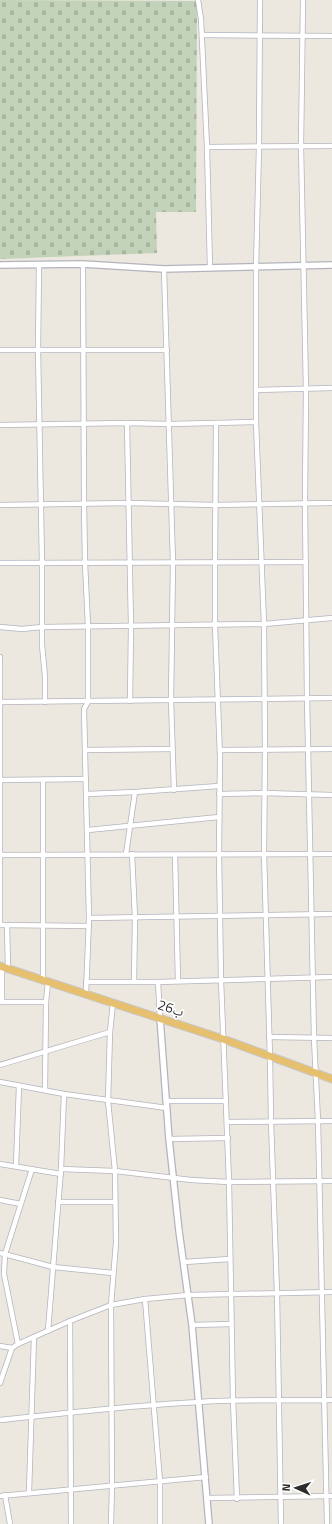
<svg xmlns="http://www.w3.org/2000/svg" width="332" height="1524" font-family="'Titillium Web','Noto Naskh Arabic',sans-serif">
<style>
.cemetery{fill:url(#cemetery-stones)}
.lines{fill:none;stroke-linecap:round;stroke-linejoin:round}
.minor-casing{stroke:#b3b4be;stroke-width:6}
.tertiary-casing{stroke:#b3b4be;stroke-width:8}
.trunk-casing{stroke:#c8c8c8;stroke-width:9}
.minor{stroke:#fff;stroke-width:4.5}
.tertiary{stroke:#fff;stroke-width:5.5}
.trunk{stroke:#e6c06e;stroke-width:7}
.labels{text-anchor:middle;stroke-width:3.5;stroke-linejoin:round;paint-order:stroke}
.street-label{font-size:14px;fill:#2c2c2c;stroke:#fff}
</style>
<defs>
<pattern id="cemetery-stones" width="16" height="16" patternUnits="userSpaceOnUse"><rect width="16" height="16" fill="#c3d3b9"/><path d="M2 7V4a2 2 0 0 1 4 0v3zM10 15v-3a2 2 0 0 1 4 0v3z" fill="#a8b59f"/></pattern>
</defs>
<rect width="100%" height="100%" fill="#ece8e0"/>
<path class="cemetery" d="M0,0l197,1 -1,211h-40l1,41 -157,6z"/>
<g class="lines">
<defs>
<g id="minor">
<path d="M198,0l3,19 6,128 3,120"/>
<path d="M260,0l-1,147 -3,121v154l8,202 1,126 -1,104 6,204 1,63 6,172 4,231"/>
<path d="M303,0l-2,146 5,243 -1,113 2,196 7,340 4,83 9,403"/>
<path d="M202,35l130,1"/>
<path d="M207,147l125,-1"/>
<path d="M39,264l-1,86 4,213v82l3,31v26"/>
<path d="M83,264l1,239 1,60 3,63v76l-4,7 5,209 -3,76"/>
<path d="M164,269l9,294 -2,137 3,90"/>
<path d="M0,350h167"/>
<path d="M256,390l76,-2"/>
<path d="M127,423l4,203 -1,75"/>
<path d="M216,423l-1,140v62l5,132 -1,97 2,126 8,202 4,218 4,99"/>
<path d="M0,425l127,-2 43,1 86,-2"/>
<path d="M0,505l128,-2 87,2 117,-2"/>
<path d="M0,563l306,-1"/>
<path d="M0,627l22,2 20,-2 222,-3 68,-6"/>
<path d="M0,657v268"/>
<path d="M0,702l332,-4"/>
<path d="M86,750l86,-1"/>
<path d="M220,750l112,-1"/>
<path d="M0,780l86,-1"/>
<path d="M87,794l48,-2 84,-6"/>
<path d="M219,794l45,-1 68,2"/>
<path d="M88,830l131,-13"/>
<path d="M126,854l9,-62"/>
<path d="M132,854l3,64 -1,64"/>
<path d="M0,855l332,-1"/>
<path d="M175,855l3,126"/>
<path d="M89,918l243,-4"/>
<path d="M0,925l89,1"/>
<path d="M7,925l1,43"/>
<path d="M2,966v36"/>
<path d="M43,980v-200"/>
<path d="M86,982h72l174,-5"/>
<path d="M158,982l2,36"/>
<path d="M0,1002h46"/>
<path d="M269,1037l63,1"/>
<path d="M0,1065l110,-33"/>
<path d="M0,1082l64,12 103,14"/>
<path d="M45,1090l1,-88 2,-20"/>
<path d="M166,1101h60"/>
<path d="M227,1122l105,-1"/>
<path d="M169,1139l59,-1"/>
<path d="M0,1164l61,10"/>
<path d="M16,1166l3,-80"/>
<path d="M61,1169l54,2 76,9 38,2 103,-1"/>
<path d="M0,1200l21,4"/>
<path d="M58,1202h57"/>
<path d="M0,1253l53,14 60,6"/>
<path d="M184,1262l46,-3"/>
<path d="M145,1299l15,183v42"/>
<path d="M70,1321l1,203"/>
<path d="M192,1325l39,-1"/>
<path d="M48,1331l13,-162 3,-75"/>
<path d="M18,1344l-14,-70 1,-20 27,-85"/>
<path d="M0,1346l12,2 6,-4 52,-23 41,-16 34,-6 44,-4 143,-3"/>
<path d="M0,1383l12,-35"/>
<path d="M0,1420c67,-7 134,-15 201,-18 43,-3 87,-1 131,-2"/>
<path d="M29,1492l5,-155"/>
<path d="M5,1495l5,29"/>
<path d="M0,1496l206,-19"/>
<path d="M208,1498l124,-2"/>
<path d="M111,1524l1,-38 -1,-181 5,-62 -1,-72 -7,-70 2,-69 3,-29"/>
</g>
<g id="tertiary">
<path d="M0,265l83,-1 81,5 168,-4"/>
<path d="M160,1018l9,121 10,92 13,94 17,199"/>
</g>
<path id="trunk" d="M0,966l223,73 109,40"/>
</defs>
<use href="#minor" class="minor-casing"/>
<use href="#tertiary" class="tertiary-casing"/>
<use href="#trunk" class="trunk-casing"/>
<use href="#minor" class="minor"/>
<use href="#tertiary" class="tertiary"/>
<use href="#trunk" class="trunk"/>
</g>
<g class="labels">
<g class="street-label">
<text transform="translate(171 1008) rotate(18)" y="5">26ب</text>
</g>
</g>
<g transform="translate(296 1488) rotate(273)" stroke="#ffffff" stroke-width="3" paint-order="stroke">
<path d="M0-3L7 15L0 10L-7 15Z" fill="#2c2c2c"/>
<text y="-6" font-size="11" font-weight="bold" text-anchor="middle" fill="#2c2c2c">N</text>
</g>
</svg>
